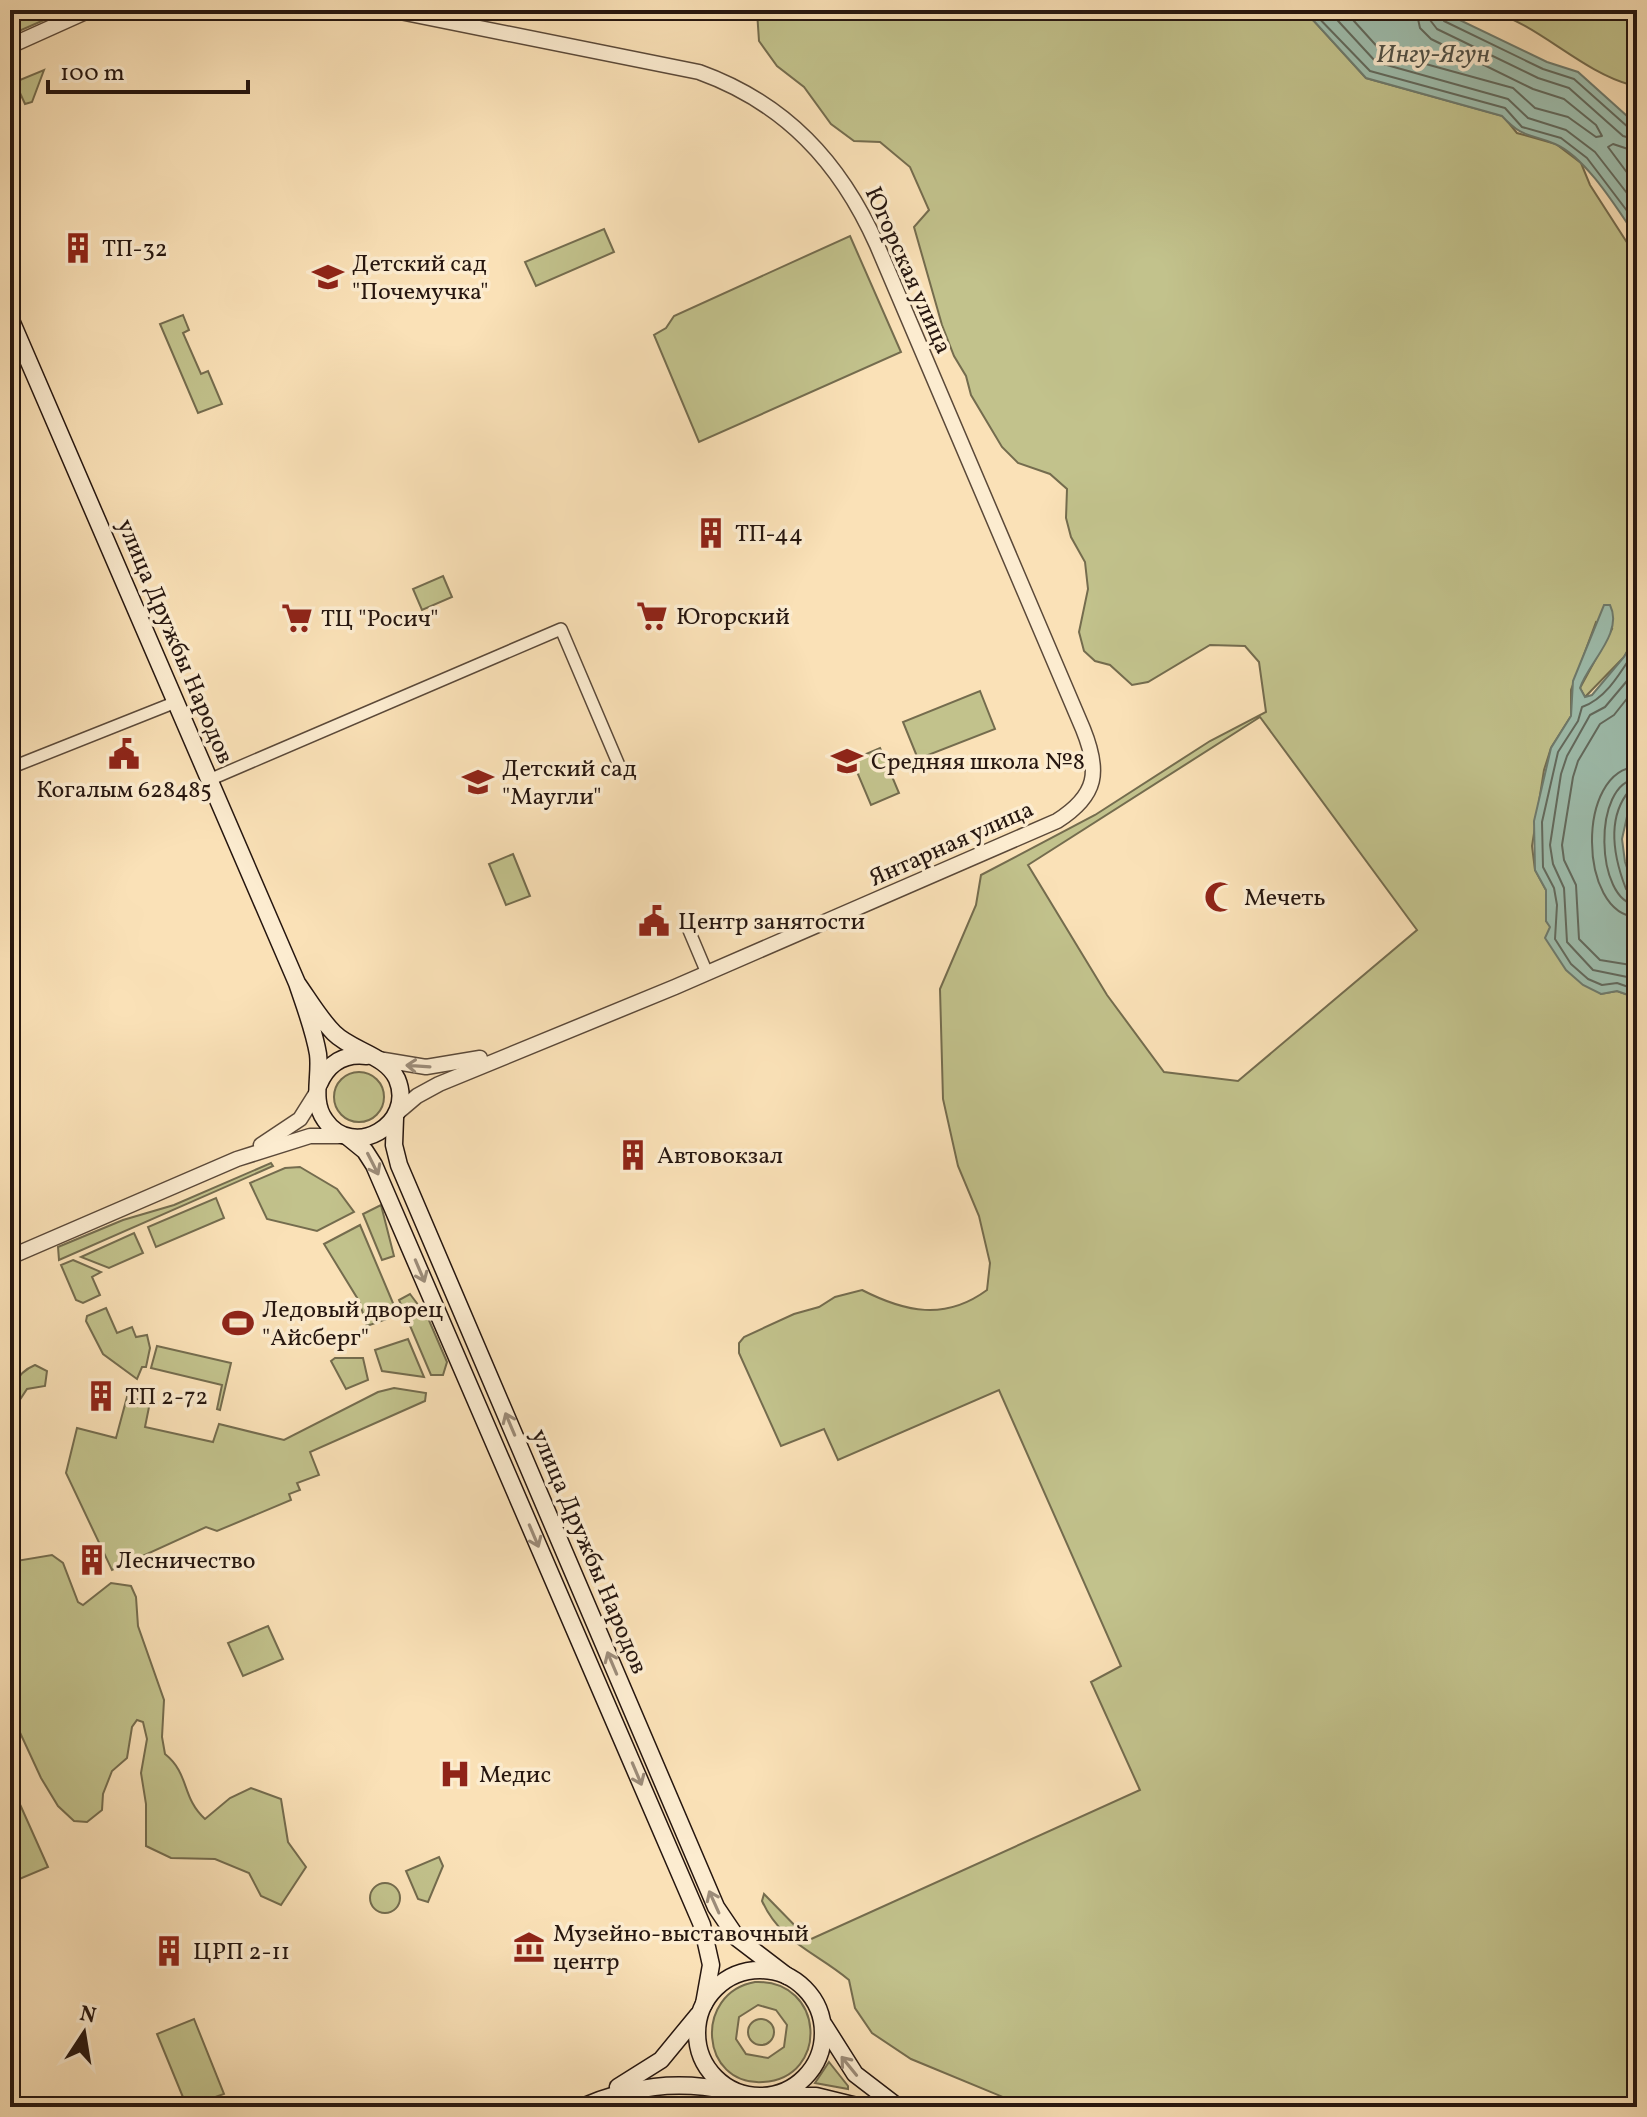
<svg xmlns="http://www.w3.org/2000/svg" width="1647" height="2117" font-family="Vollkorn,serif">
<style>
.green{fill:#c2c28c;stroke:#746c4e;stroke-width:2;fill-rule:evenodd}
.water{fill:#9ebeae;stroke:#6e7b6e;stroke-width:2}
.lines{fill:none;stroke-linecap:round;stroke-linejoin:round}
.shore{stroke:#626a5e;stroke-width:2}
.minor-casing{stroke:#5b4939;stroke-width:14}
.tertiary-casing{stroke:#5b4939;stroke-width:17}
.secondary-casing{stroke:#26160f;stroke-width:19}
.minor{stroke:#fcecd0;stroke-width:11}
.tertiary{stroke:#fcecd0;stroke-width:14}
.secondary{stroke:#fcecd0;stroke-width:16}
.oneway{stroke:#9c8c79}
.labels{text-anchor:middle;stroke-width:7;stroke-linejoin:round;paint-order:stroke}
.poi-label{font-size:24px;fill:#26160f;stroke:#fcecd0;text-anchor:start}
.street-label{font-size:24px;fill:#26160f;stroke:#fcecd0}
.water-label{font-size:26px;font-style:italic;fill:#505147;stroke:#fcecd0}
</style>
<rect width="100%" height="100%" fill="#fae1b7"/>
<filter id="stains"><feTurbulence type="fractalNoise" baseFrequency=".0025" numOctaves="4"/><feColorMatrix values="0 0 0 0 .2 0 0 0 0 .09 0 0 0 0 .02 0 0 0 .5 -.17"/></filter>
<radialGradient id="worn" r=".72"><stop offset=".6" stop-color="#630" stop-opacity="0"/><stop offset="1" stop-color="#630" stop-opacity=".3"/></radialGradient>
<g class="green">
<path d="M10,10h57l-57,25z"/>
<path d="M1295,10l19,11 52,57 137,38 14,17 39,11 25,19 9,22 47,73v376l-13,23 -39,40 -5,-9 32,-59 -16,-7 -25,68v26l-20,32 -7,22 -12,76 3,24 11,20v31l55,73 16,-3 20,7v1109h-610l-116,-48 -39,-26 -17,-25 -6,-28c-33,-28 -68,-37 -87,-79l2,-7 45,46 331,-150 -49,-108 30,-16 -122,-276 -161,70 -14,-31 -43,17 -42,-93v-10l5,-6 50,-23 25,-7 16,-10 27,-7c43,22 83,31 125,0l3,-27 -11,-47 -21,-50 -15,-67 -3,-110 36,-84 5,-30 114,-60 115,-74 56,-29 -7,-50 -14,-16 -35,-1 -62,37 -16,3 -22,-20 -15,-4 -11,-10 -5,-19 9,-43 -3,-27 -14,-25 -5,-19 1,-29 -17,-15 -32,-11 -16,-16 -31,-52 -5,-19 -12,-20 -12,-31 -28,-98 15,-17 -19,-43 -30,-25 -26,-1 -23,-17 -27,-37 -27,-21 -18,-25 -2,-30zM1260,717l157,213 -179,151 -74,-9 -57,-77 -79,-130z"/>
<path d="M1488,10h149v72l-6,3c-51,-14 -91,-60 -143,-75z"/>
<path d="M44,70l-12,32 -7,2 -10,-22z"/>
<path d="M604,229l10,23 -78,34 -11,-24z"/>
<path d="M850,236l51,116 -202,90 -45,-107 12,-7 8,-12z"/>
<path d="M183,315l6,15 -6,3 18,41 7,-3 14,33 -24,9 -38,-89z"/>
<path d="M443,576l9,21 -30,13 -9,-21z"/>
<path d="M980,691l15,38 -77,30 -15,-37z"/>
<path d="M880,748l19,45 -28,12 -19,-45z"/>
<path d="M513,854l17,42 -24,9 -17,-41z"/>
<circle cx="359" cy="1097" r="25"/>
<path d="M271,1163l2,3 -214,94 -1,-13 65,-27 51,-15z"/>
<path d="M300,1167l37,22 17,23 -37,19 -50,-12 -17,-36 35,-15z"/>
<path d="M216,1198l8,20 -68,29 -8,-20z"/>
<path d="M381,1205l13,51 -12,4 -19,-46z"/>
<path d="M360,1225l38,90 -31,11 -8,-25 -35,-57z"/>
<path d="M134,1233l9,20 -34,15 -28,-11z"/>
<path d="M73,1260l28,12 -9,5 8,18 -17,8 -7,-3 -15,-35z"/>
<path d="M410,1294l18,24 19,44 -4,13h-12l-32,-75z"/>
<path d="M106,1308l11,25 15,-6 4,10 11,-2 3,13 -4,19h-4l-5,12 -34,-25 -17,-33 1,-5z"/>
<path d="M408,1339l16,38 -42,-6 -7,-21z"/>
<path d="M157,1346l74,17 -11,47 -3,-1 5,-24 -71,-17z"/>
<path d="M335,1358h28l5,22 -22,9 -15,-28z"/>
<path d="M35,1365l12,6 -2,15 -18,3 -17,26c0,-22 3,-41 25,-50z"/>
<path d="M394,1388l32,5 -1,8 -115,51 9,23 -22,8 3,7 -11,4 2,6 -74,31 -11,-4 -94,43 -46,-97 11,-45 39,10 11,-41 23,5 -5,25 68,15 6,-18 65,16 94,-48z"/>
<path d="M52,1555l11,8 15,39 5,3 28,-22 20,3 5,11 2,29 26,74 -2,37 3,17c25,20 16,43 40,65l25,-21 21,-10 30,11 7,43 18,25 -25,38 -20,-9 -12,-23 -34,-14 -44,-1 -25,-12v-42l-5,-31 6,-34 -4,-17 -6,-2 -5,7 -5,31 -15,13 -9,23 -1,16 -15,12 -13,-1 -16,-15 -17,-28 -31,-67v-149z"/>
<path d="M268,1626l15,33 -40,17 -15,-33z"/>
<path d="M10,1782l38,85 -38,16z"/>
<path d="M439,1857l4,9 -15,36 -10,-3 -12,-28z"/>
<circle cx="385" cy="1898" r="15"/>
<path d="M755,1982c70,-3 75,96 8,100 -63,4 -70,-89 -8,-100zM758,2005l18,5 11,15 -3,22 -16,11 -22,-4 -10,-15 3,-22z"/>
<path d="M194,2019l30,75 -37,13 -30,-73z"/>
<circle cx="761" cy="2032" r="13"/>
<path d="M829,2062l19,24v3l-33,-6z"/>
</g>
<g class="water">
<path d="M1295,10h144l108,52 31,10 59,53v113c-19,-28 -51,-81 -82,-94 -25,-11 -32,-5 -53,-28l-136,-38 -52,-57z"/>
<path d="M1604,605h6c14,28 -22,58 -30,83l5,9 7,-2 32,-38 13,-23v158l-7,11 -8,36 3,23 12,34v102l-20,-7 -16,3 -18,-9 -17,-15 -21,-32 5,-11 -4,-6v-31l-11,-20 -1,-49 17,-73 20,-32 2,-35z"/>
</g>
<g class="lines">
<g class="shore">
<path d="M1311,10l59,61 135,37 17,19 39,11 26,20 50,66"/>
<path d="M1328,10l48,52 132,37 20,19 38,12 29,22 42,54"/>
<path d="M1344,10l38,42 131,36 22,20 33,9 28,20 6,-1 -6,-11 -32,-26 -31,-10 -102,-50 -11,-11 -4,-18"/>
<path d="M1428,10l2,10 7,9 101,49 31,10 54,48 14,4"/>
<path d="M1438,10l6,11 99,48 31,10 55,49 8,2"/>
<path d="M1637,152l-24,-8 -5,3 29,39"/>
<path d="M1637,647c-14,21 -29,51 -55,60l-4,14 -20,31 -16,70 1,45 11,21 3,17 -2,34 16,25 17,15 14,6 15,-2 20,7"/>
<path d="M1637,669l-32,38 -15,8 -23,41 -6,18 -11,71 3,19 11,24 3,54 26,28 44,9"/>
<path d="M1637,686l-23,29 -14,9 -22,37 -5,16 -11,68 2,15 12,25 3,54 21,21 37,6"/>
<path d="M1637,767c-61,2 -59,148 0,150"/>
<path d="M1637,779c-45,3 -42,123 0,126"/>
<path d="M1637,789l-8,2c-23,28 -15,67 -3,98l11,6"/>
</g>
<defs>
<g id="minor">
<path d="M10,362l16,-8"/>
<path d="M10,768l166,-66"/>
<path d="M209,780l352,-151 60,141"/>
<path d="M688,928l19,45"/>
</g>
<g id="tertiary">
<path d="M390,10l309,62c86,31 141,90 178,173l206,484c17,42 15,66 -26,92l-382,166 -236,97 -22,12 -20,17"/>
<path d="M10,46l80,-36"/>
<path d="M378,1059l48,8 54,-9"/>
<path d="M261,1145l39,-26 17,-27"/>
<path d="M10,1257l227,-98 73,-23h36"/>
</g>
<g id="secondary">
<path d="M10,318l287,665c8,24 17,47 21,71 3,22 -7,47 7,66 28,41 91,4 72,-41 -11,-24 -45,-28 -63,-46 -14,-14 -25,-33 -37,-50"/>
<path d="M319,1084c9,-21 26,-31 48,-28"/>
<path d="M395,1118l-1,27 5,20 317,742 21,31 50,38"/>
<path d="M349,1138l16,13 9,14 328,760 9,40 -7,39"/>
<circle cx="760" cy="2033" r="63"/>
<path d="M824,2025l31,49 43,33"/>
<path d="M618,2087l43,-27 37,-45"/>
<path d="M781,2096h35l45,11"/>
<path d="M582,2107c49,-21 95,-27 147,-16"/>
</g>
</defs>
<use href="#minor" class="minor-casing"/>
<use href="#tertiary" class="tertiary-casing"/>
<use href="#secondary" class="secondary-casing"/>
<use href="#minor" class="minor"/>
<use href="#tertiary" class="tertiary"/>
<use href="#secondary" class="secondary"/>
</g>
<defs><path id="oneway-shaft" d="M-6 0H5M1.5-3L5.5 0L1.5 3" fill="none" stroke-width="1.6" stroke-linecap="round" stroke-linejoin="round" transform="scale(2)"/></defs>
<g class="oneway">
<use href="#oneway-shaft" transform="translate(418 1066) rotate(-176)"/>
<use href="#oneway-shaft" transform="translate(373 1164) rotate(63)"/>
<use href="#oneway-shaft" transform="translate(420 1271) rotate(67)"/>
<use href="#oneway-shaft" transform="translate(510 1424) rotate(-113)"/>
<use href="#oneway-shaft" transform="translate(534 1536) rotate(67)"/>
<use href="#oneway-shaft" transform="translate(612 1663) rotate(-113)"/>
<use href="#oneway-shaft" transform="translate(637 1774) rotate(67)"/>
<use href="#oneway-shaft" transform="translate(714 1902) rotate(-114)"/>
<use href="#oneway-shaft" transform="translate(849 2066) rotate(-129)"/>
</g>
<defs>
<symbol id="building-bare" viewBox="-9 -9 18 18"><path d="M-4-6H4V6H1V3H-1V6H-4ZM-2.5-4.3h1.7v1.8h-1.7ZM.8-4.3h1.7v1.8H.8ZM-2.5-1h1.7V.8h-1.7ZM.8-1h1.7V.8H.8Z" fill="#8f2418" stroke="#fcecd0" stroke-width="2.5" paint-order="stroke"/></symbol>
<symbol id="school-bare" viewBox="-9 -9 18 18"><path d="M0-5L7-2L0 1L-7-2ZM-4 1L0 2.5L4 1V4Q0 6-4 4Z" fill="#8f2418" stroke="#fcecd0" stroke-width="2.5" paint-order="stroke"/></symbol>
<symbol id="supermarket-bare" viewBox="-9 -9 18 18"><path d="M-6-5.5h2.5l.6 2H6L4.5 2H-2.5L-4.4-4H-6ZM-1.5 3.2a1.3 1.3 0 1 0 .1 0ZM3 3.2a1.3 1.3 0 1 0 .1 0Z" fill="#8f2418" stroke="#fcecd0" stroke-width="2.5" paint-order="stroke"/></symbol>
<symbol id="civic-bare" viewBox="-9 -9 18 18"><path d="M-.6-6.5H3V-4.5H.6V-3L4-1V1h2V6H-6V1h2V-1L-.6-3ZM-1.2 2.5V6h2.4V2.5Z" fill="#8f2418" stroke="#fcecd0" stroke-width="2.5" paint-order="stroke"/></symbol>
<symbol id="mosque-bare" viewBox="-9 -9 18 18"><path d="M3.5-4.9A6 6 0 1 0 3.5 4.9A5 5 0 1 1 3.5-4.9Z" fill="#8f2418" stroke="#fcecd0" stroke-width="2.5" paint-order="stroke"/></symbol>
<symbol id="stadium-bare" viewBox="-9 -9 18 18"><path d="M0-5a6.5 5 0 1 0 0 10a6.5 5 0 1 0 0-10ZM-3.5-1.8h7v3.6h-7Z" fill="#8f2418" stroke="#fcecd0" stroke-width="2.5" paint-order="stroke"/></symbol>
<symbol id="hospital-bare" viewBox="-9 -9 18 18"><path d="M-5-5h3v3.5h4V-5h3V5h-3V1.5h-4V5h-3Z" fill="#8f2418" stroke="#fcecd0" stroke-width="2.5" paint-order="stroke"/></symbol>
<symbol id="museum-bare" viewBox="-9 -9 18 18"><path d="M0-6L6-3V-2H-6V-3ZM-5-1h2V3h-2ZM-1-1h2V3h-2ZM3-1h2V3H3ZM-6 4H6V6H-6Z" fill="#8f2418" stroke="#fcecd0" stroke-width="2.5" paint-order="stroke"/></symbol>
</defs>
<g fill-rule="evenodd">
<use href="#building-bare" x="56" y="226" width="44" height="44"/>
<use href="#school-bare" x="306" y="255" width="44" height="44"/>
<use href="#building-bare" x="689" y="511" width="44" height="44"/>
<use href="#supermarket-bare" x="630" y="594" width="44" height="44"/>
<use href="#supermarket-bare" x="275" y="596" width="44" height="44"/>
<use href="#civic-bare" x="102" y="732" width="44" height="44"/>
<use href="#school-bare" x="825" y="739" width="44" height="44"/>
<use href="#school-bare" x="456" y="760" width="44" height="44"/>
<use href="#mosque-bare" x="1198" y="875" width="44" height="44"/>
<use href="#civic-bare" x="632" y="899" width="44" height="44"/>
<use href="#building-bare" x="611" y="1133" width="44" height="44"/>
<use href="#stadium-bare" x="216" y="1301" width="44" height="44"/>
<use href="#building-bare" x="79" y="1374" width="44" height="44"/>
<use href="#building-bare" x="70" y="1538" width="44" height="44"/>
<use href="#hospital-bare" x="433" y="1752" width="44" height="44"/>
<use href="#museum-bare" x="507" y="1925" width="44" height="44"/>
<use href="#building-bare" x="147" y="1929" width="44" height="44"/>
</g>
<g class="labels">
<g class="poi-label">
<text x="102" y="256">ТП-32</text>
<text x="352" y="271">Детский сад<tspan x="352" dy="28">"Почемучка"</tspan></text>
<text x="735" y="541">ТП-44</text>
<text x="676" y="624">Югорский</text>
<text x="321" y="626">ТЦ "Росич"</text>
<text x="871" y="769">Средняя школа №8</text>
<text x="502" y="776">Детский сад<tspan x="502" dy="28">"Маугли"</tspan></text>
<text x="124" y="797" text-anchor="middle">Когалым 628485</text>
<text x="1244" y="905">Мечеть</text>
<text x="678" y="929">Центр занятости</text>
<text x="657" y="1163">Автовокзал</text>
<text x="262" y="1317">Ледовый дворец<tspan x="262" dy="28">"Айсберг"</tspan></text>
<text x="125" y="1404">ТП 2-72</text>
<text x="116" y="1568">Лесничество</text>
<text x="479" y="1782">Медис</text>
<text x="553" y="1941">Музейно-выставочный<tspan x="553" dy="28">центр</tspan></text>
<text x="193" y="1959">ЦРП 2-11</text>
</g>
<g class="street-label">
<text transform="translate(909 270) rotate(66)" y="8">Югорская улица</text>
<text transform="translate(176 641) rotate(67)" y="8">улица Дружбы Народов</text>
<text transform="translate(951 843) rotate(-24)" y="8">Янтарная улица</text>
<text transform="translate(590 1551) rotate(67)" y="8">улица Дружбы Народов</text>
</g>
<g class="water-label">
<text x="1433" y="62">Ингу-Ягун</text>
</g>
</g>
<rect width="1647" height="2117" fill="none" stroke="#fae1b7" stroke-width="40"/>
<rect x="12" y="12" width="1623" height="2093" fill="none" stroke="#26160f" stroke-width="4"/>
<rect x="20" y="20" width="1607" height="2077" fill="none" stroke="#26160f" stroke-width="2"/>
<g transform="translate(84 2033) rotate(12)" stroke="#fcecd0" stroke-width="6" paint-order="stroke">
<path d="M0-6L14 30L0 20L-14 30Z" fill="#26160f"/>
<text y="-12" font-size="22" font-weight="bold" text-anchor="middle" fill="#26160f">N</text>
</g>
<path d="M48 80v12h200v-12" fill="none" stroke="#26160f" stroke-width="4"/>
<text x="60" y="80" font-size="24" fill="#26160f" stroke="#fcecd0" stroke-width="6" paint-order="stroke">100 m</text>
<rect width="100%" height="100%" filter="url(#stains)"/>
<rect width="100%" height="100%" fill="url(#worn)"/>
</svg>
